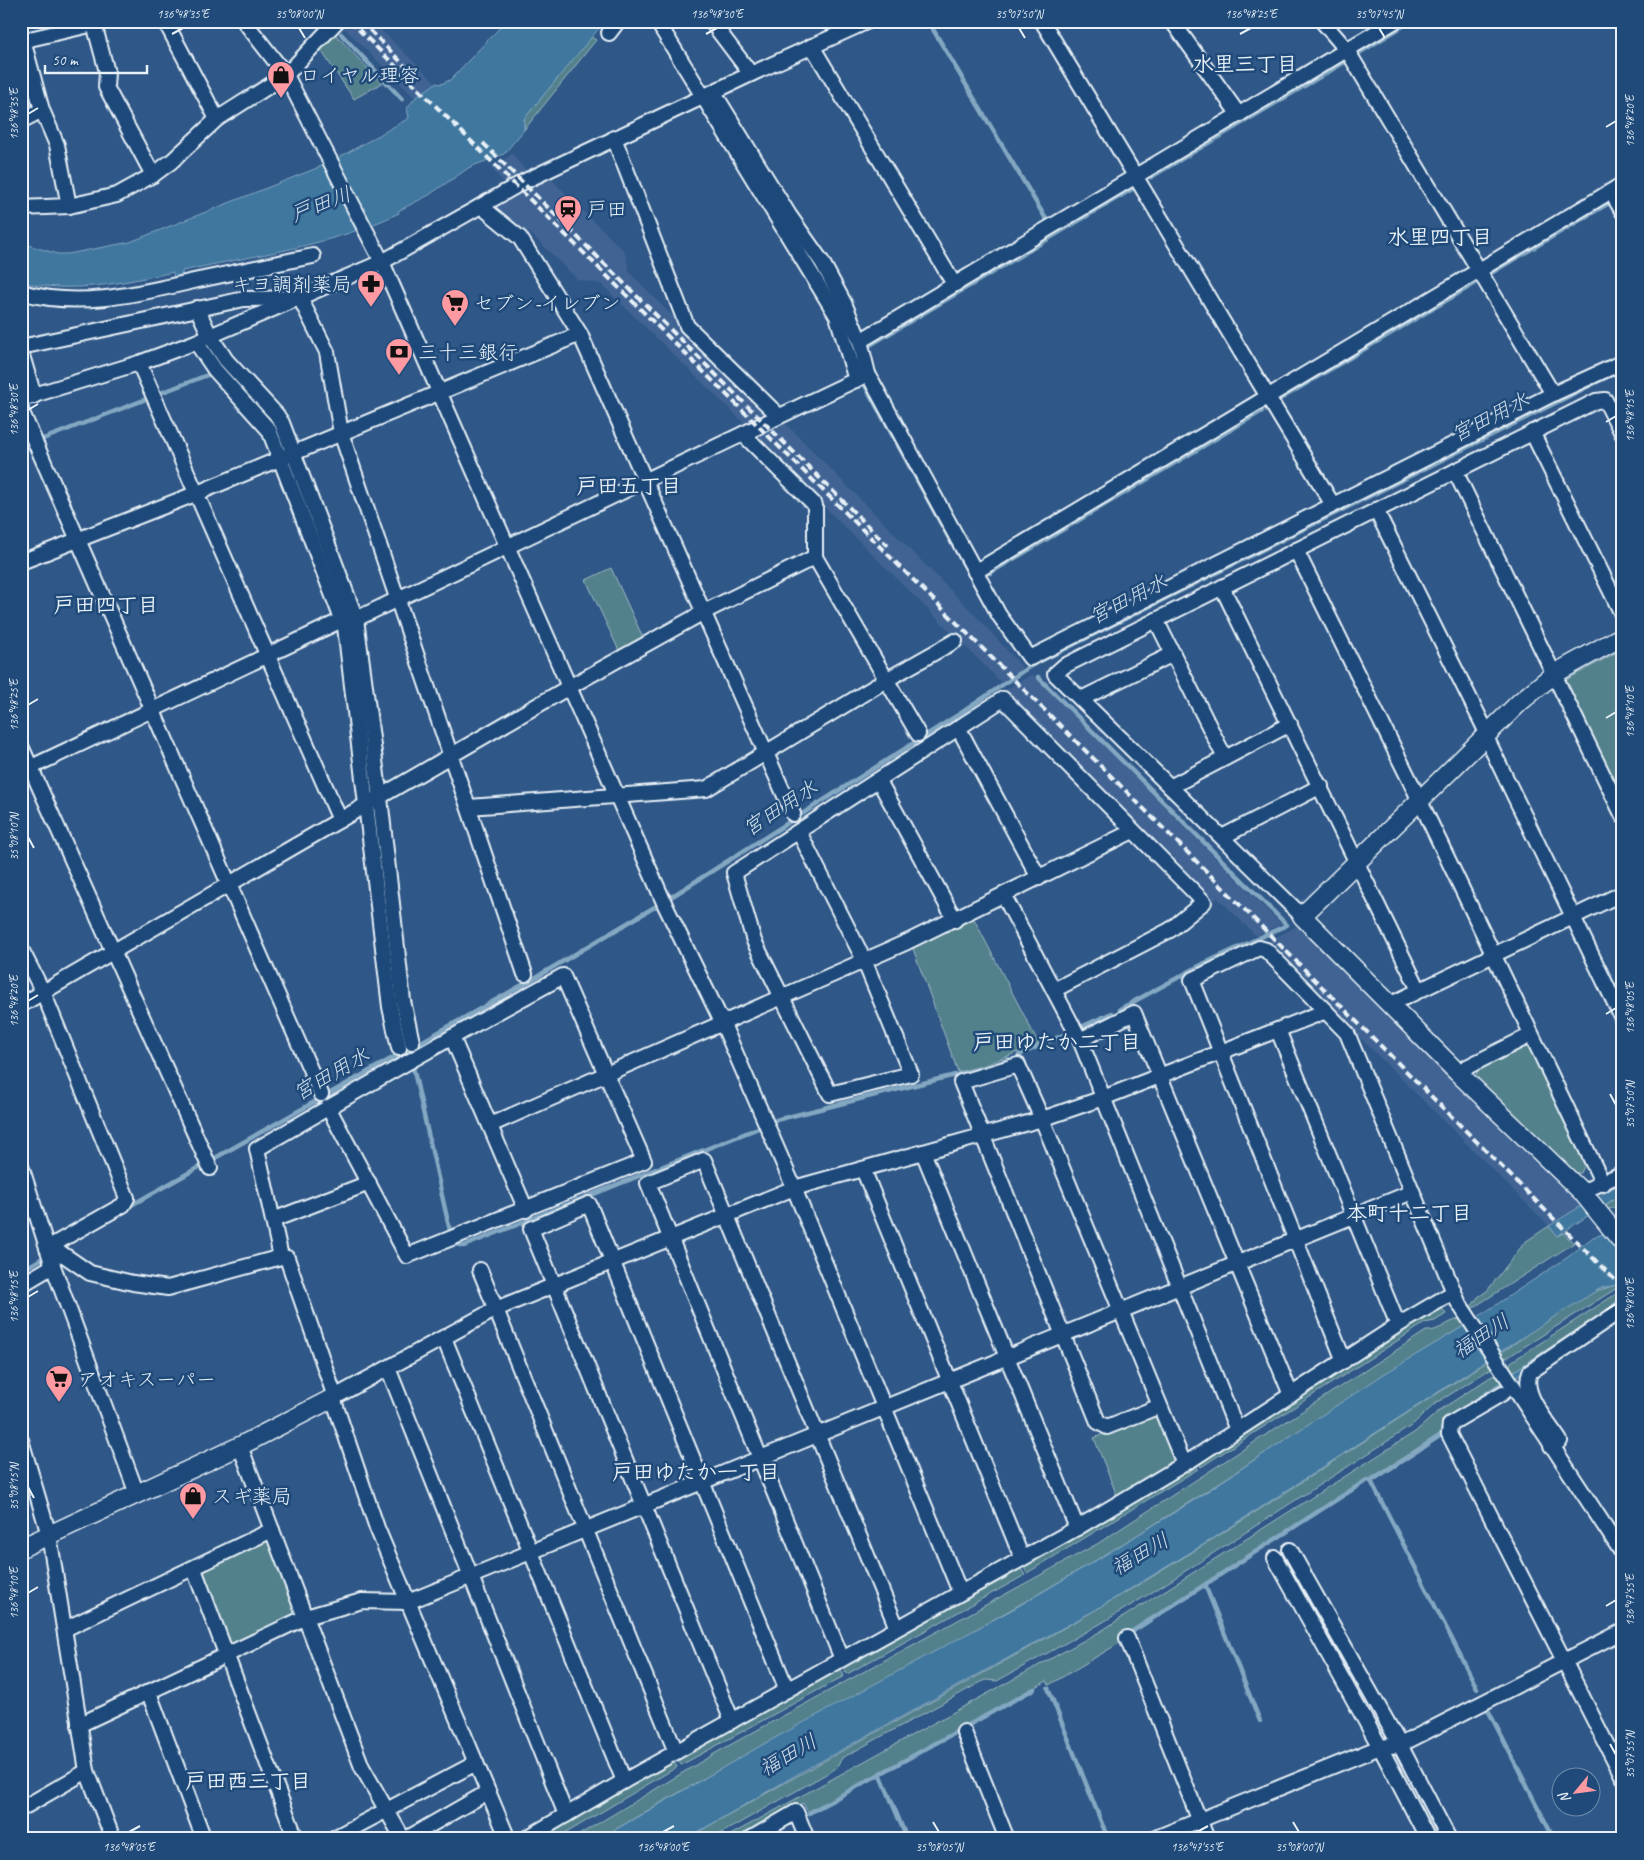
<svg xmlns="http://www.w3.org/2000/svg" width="1644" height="1860" font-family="Caveat,'Klee One',sans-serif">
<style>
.built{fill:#3f6493}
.green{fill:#52818b;stroke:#9db9c2}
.water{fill:#41779e;stroke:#84a8c2}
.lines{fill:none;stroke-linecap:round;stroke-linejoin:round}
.stream{stroke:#84a8c2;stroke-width:4.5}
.minor-casing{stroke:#e8f1f8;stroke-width:18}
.tertiary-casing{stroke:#e8f1f8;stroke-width:21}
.minor{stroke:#1f4a7a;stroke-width:14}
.tertiary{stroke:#1f4a7a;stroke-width:18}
.rail{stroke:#e8f1f8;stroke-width:4;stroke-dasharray:8 4;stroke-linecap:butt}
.ticks{fill:none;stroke:#e8f1f8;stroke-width:2}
.labels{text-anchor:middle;stroke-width:5;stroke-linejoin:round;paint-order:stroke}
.poi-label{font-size:20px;fill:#e8f1f8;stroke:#1f4a7a;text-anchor:start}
.neighbourhood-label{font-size:21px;font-weight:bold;fill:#e8f1f8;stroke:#1f4a7a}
.water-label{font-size:21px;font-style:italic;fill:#cfdfea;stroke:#1f4a7a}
.neatline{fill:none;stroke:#e8f1f8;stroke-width:2}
.ticks-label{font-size:12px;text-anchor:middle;fill:#e8f1f8}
</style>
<rect width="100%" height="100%" fill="#2f5787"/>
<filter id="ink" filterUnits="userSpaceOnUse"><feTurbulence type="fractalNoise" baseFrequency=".02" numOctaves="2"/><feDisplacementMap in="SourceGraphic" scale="10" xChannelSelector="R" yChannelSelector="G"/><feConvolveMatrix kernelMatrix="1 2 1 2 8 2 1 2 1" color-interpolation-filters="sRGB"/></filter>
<g filter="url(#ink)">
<g class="built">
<path d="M341,21h31l64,62 -21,15 -76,-75z"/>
<path d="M512,154l14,17 -22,12 -12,-14z"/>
<path d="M548,176l77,76 5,21 140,141 -23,12 -146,-142 -23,-4 -49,-48 -4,5 -31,-27 11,-9z"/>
<path d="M783,421l197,199 43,48 -21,15 -249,-247z"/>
<path d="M1032,674l249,250 -25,12 -38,-38 -4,3 -210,-210z"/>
<path d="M1299,925l282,281 -32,20 -284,-283z"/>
</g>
<g class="green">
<path d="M335,34l47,49 -28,16 -34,-50z"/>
<path d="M591,37l5,3 -72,90v-11z"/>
<path d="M611,568l33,72 -24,13 -34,-73z"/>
<path d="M1623,649v132l-2,2 -9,-1 -48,-101z"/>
<path d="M974,919l65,125 -57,22 -24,6 -46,-126z"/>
<path d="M1524,1047l7,2 54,115 -4,9h-9l-96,-95 1,-7z"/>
<path d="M1623,1193v11l-16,6 -3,-4z"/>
<path d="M1549,1226l8,10 6,-3 11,10 -106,68 10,-14 9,-6 38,-49z"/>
<path d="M1617,1285v3l-109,69 -5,1 -2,-5c32,-22 79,-61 116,-68z"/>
<path d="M1619,1292l4,3 -15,14 -95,63 -4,-5 2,-5z"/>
<path d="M1440,1305l6,9 -11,7 -10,2 -224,144 -4,-7z"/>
<path d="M1460,1319l4,7c-126,75 -245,161 -371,236 -162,97 -332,180 -494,277h-27l147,-88 378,-207 329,-213c13,1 21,-10 34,-12z"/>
<path d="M1490,1360l5,6 -60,38 -24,22 -252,162 -59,36 -103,57 -12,-1 -143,78 -7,11 -124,70h-25c136,-79 275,-152 411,-230 135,-77 262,-167 393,-249z"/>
<path d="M1498,1372l5,9 -59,40 -4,13 -316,201 -1,6 -74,44 -2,-4 -239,131 -5,-9 -66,36h-14l378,-208 314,-199 25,-22z"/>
<path d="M1152,1414l6,3 17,41 -3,5 -55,33 -23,-58z"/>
<path d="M1195,1462l3,7 -171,104 -5,-9z"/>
<path d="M266,1541l5,3 26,66 -4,7 -61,28 -6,-4 -23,-65 2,-7z"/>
<path d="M1019,1566l6,9 -178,99 -5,-9z"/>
<path d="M839,1666l5,10 -163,89 -5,-9z"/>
<path d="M672,1759l5,8 -121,72h-18z"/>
</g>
<g class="water">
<path d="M506,21h99l-81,98v11l-20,24 -34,13 -41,28 -31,16 1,2c-67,33 -145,42 -217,58v6l-8,3 -1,-8c-52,11 -100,22 -152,10v-39l37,11h10l62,-12 187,-74 32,-16 60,-34 -2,-10 8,-10 21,-15 5,1 9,-4z"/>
<path d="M1623,1182v11l-66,43 -8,-10 32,-20c3,0 35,-20 42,-24z"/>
<path d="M1623,1224v56l-6,5 -16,3 -44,27 -351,228 -109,66 -296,163 -115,67h-87l163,-94 253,-137 80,-47 93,-57 196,-130 80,-48 104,-69 25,-20 17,-5z"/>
<path d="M1623,1295v7l-108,75 -2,-5 95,-63z"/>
</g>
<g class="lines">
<g class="stream">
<path d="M928,21l118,198"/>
<path d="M341,34l61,65"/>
<path d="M1359,53l52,-32"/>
<path d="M1151,177l192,-114"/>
<path d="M808,253l13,24"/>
<path d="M1491,273l118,-70"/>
<path d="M870,345l262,-156"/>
<path d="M862,380l90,164"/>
<path d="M158,394l52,-20"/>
<path d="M1280,399l194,-115"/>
<path d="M43,439l106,-41"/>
<path d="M956,551l30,54"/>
<path d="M990,573l272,-162"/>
<path d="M1038,677l249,248 -82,38 -85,46"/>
<path d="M671,897l287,-182 71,-48 586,-294"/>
<path d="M1019,1055l93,-42"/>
<path d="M413,1067l37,164"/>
<path d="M776,1120l215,-54 18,-7"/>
<path d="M128,1207l405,-228 125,-74"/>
<path d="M456,1244l8,2 297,-119"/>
<path d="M21,1271l27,-16"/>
<path d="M1471,1404l33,-22"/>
<path d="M1371,1481l106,207"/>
<path d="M1205,1585l55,136"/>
<path d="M1133,1631l234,-151 4,1 70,-46 3,-10"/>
<path d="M1048,1688l60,151"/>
<path d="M1487,1708l67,131"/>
<path d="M880,1773l27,66"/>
<path d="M809,1813l225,-124"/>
</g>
<defs>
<g id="minor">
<path d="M165,21l52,98"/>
<path d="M244,21l42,54 96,187 284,645 56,115 72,166 166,404"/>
<path d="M657,21l180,295 19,64"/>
<path d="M711,21l40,53"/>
<path d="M1042,21l291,484"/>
<path d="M1172,21l67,94"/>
<path d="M1322,21l25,29 206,344"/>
<path d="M609,33l9,-12"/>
<path d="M23,40l19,70 15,35 12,61"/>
<path d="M21,41l73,-17 13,48 -1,15 47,88"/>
<path d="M812,46l142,238"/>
<path d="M714,93l75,122 33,47 22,41 16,38 8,33 131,241 31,43 523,-264 70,-32"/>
<path d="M21,121l21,-11"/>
<path d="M614,138l73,188 92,90"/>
<path d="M1611,192l12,20"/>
<path d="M481,206l39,32 60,96 213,480"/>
<path d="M21,208l48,-2 48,-11 36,-20 19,-14 45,-42 69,-44 51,-54"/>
<path d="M21,292c58,17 116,2 173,-11 39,-8 79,-17 119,-25"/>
<path d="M300,298l27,54 14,81 184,541"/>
<path d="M197,308l13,28 16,24 50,54 6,9 74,196 24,179 23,203 9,41"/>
<path d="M860,341l535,-320"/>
<path d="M196,342l19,28 54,60 76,197 45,380 9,41"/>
<path d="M21,347l223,-48 51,-1"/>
<path d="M21,352l13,44"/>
<path d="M139,363l201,457"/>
<path d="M21,399l118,-36 57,-21 186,-80 141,-80 228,-108 117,-53"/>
<path d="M21,410l300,684"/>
<path d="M1532,432l91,184"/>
<path d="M743,434l72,71v52l103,177"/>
<path d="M1455,471l168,345"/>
<path d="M1376,510l111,223"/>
<path d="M1296,550l123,249 184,385"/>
<path d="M21,562l174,-68 385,-160"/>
<path d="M975,572l648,-388"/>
<path d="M1222,587l197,403"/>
<path d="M1156,620l69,138"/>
<path d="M1081,699l92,-45"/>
<path d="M959,729l80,149"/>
<path d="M1485,735l138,285"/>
<path d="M21,746l189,422"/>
<path d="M21,772l321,-152 14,-1 512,-245"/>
<path d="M879,781l76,139"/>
<path d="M1170,787l120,-63"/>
<path d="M469,807l237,-18 180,-109 69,-39"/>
<path d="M799,832l65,128 47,114 -81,20 -76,-153 -20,-68 269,-174 201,203 -34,28 -116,60"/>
<path d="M1222,837l99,-51"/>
<path d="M1004,896l76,144"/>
<path d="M1302,916l-247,-242 9,-8 532,-265 9,-1 18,35"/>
<path d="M21,949l22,43 84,206 -4,7 -76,43"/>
<path d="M21,1005l548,-318 135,-75 111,-55"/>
<path d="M1389,1005l234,-112"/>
<path d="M1278,1030l120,295"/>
<path d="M452,1037l74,173"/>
<path d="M1457,1072l74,-37"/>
<path d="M490,1125l417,-183 226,-111"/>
<path d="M923,1152l154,376"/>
<path d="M21,1166l32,100 84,228"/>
<path d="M863,1169l159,389"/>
<path d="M1582,1192l41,-19"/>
<path d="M273,1220l96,-37"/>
<path d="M281,1257l-24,-108c101,-59 203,-117 306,-173l81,185 -237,95 -79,-149"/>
<path d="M51,1260l10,-7 29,20 43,10 35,5 113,-31 6,1 48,139"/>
<path d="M480,1270l196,482"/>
<path d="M21,1285l32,-19"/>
<path d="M444,1338l180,443"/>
<path d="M1344,1361l-152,-381 67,-32 7,2 81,83 111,269 165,252"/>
<path d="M388,1368l178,447"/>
<path d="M1503,1393l-53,31 -1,10 174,343"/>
<path d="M1160,1406l-53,21 -9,-5 -137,-340 57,-17 24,54 142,345"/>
<path d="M1237,1430l-157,-390 54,-27 157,382"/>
<path d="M21,1440l28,95 38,236 26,68"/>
<path d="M240,1446l122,321 41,72"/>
<path d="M1551,1446l9,-5c-12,-19 -39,-47 -30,-69l93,-63"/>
<path d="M1290,1550l110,195 49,94"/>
<path d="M1275,1558l105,189 48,92"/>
<path d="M194,1569l102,270"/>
<path d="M65,1629l207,-99"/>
<path d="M1127,1638l80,201"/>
<path d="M842,1659l-194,-476 56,-23 193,468"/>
<path d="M149,1693l55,146"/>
<path d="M732,1721l-201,-492 58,-25 198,486"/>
<path d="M79,1725l227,-108 56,-16 46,1 1004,-410"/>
<path d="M964,1732l43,107"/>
<path d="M21,1809l66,-38"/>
<path d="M332,1839l144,-76"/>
<path d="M406,1839l82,-47"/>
<path d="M508,1839l-131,-311 -44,-130 163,-89 298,-121 248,-69 61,-21 223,-87"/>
<path d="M525,1839l99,-58 453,-253 117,-70 204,-133 56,-33"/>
<path d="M750,1839l46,-27 11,27"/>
<path d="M1153,1839l227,-92 20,-2 223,-114"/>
</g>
<g id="tertiary">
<path d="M1623,636l-69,38 -34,28 -218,214 155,156 125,120 41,51"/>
<path d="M21,1548l219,-102 93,-48"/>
</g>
</defs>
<use href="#minor" class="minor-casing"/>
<use href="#tertiary" class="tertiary-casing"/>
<use href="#minor" class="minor"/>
<use href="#tertiary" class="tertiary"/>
<g class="rail">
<path d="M350,21l757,751 516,516"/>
<path d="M361,21l45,46"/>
<path d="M483,143l405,403"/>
</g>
</g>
</g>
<path class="ticks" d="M299,28l6,10M1019,28l6,10M1379,28l6,10M172,34l11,-6M706,34l11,-6M1240,34l11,-6M28,114l10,-6M1606,127l10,-6M28,410l10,-6M1606,422l10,-6M28,705l10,-6M1606,718l10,-6M28,837l6,11M28,1001l10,-6M1606,1014l10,-6M1610,1094l6,11M28,1297l10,-6M1606,1310l10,-6M28,1487l6,11M28,1593l10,-6M1606,1606l10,-6M1610,1744l6,11M933,1822l6,10M1293,1822l6,10M129,1832l11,-6M663,1832l11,-6M1197,1832l11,-6"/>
<defs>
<symbol id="shop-pin" viewBox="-11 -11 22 30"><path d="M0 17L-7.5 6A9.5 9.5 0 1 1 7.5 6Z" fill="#ff9aa2" stroke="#1f4a7a"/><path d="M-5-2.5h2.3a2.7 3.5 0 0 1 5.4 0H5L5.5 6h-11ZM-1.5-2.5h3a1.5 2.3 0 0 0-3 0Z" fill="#111"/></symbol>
<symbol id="station-pin" viewBox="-11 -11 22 30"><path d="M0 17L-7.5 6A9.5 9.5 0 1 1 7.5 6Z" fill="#ff9aa2" stroke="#1f4a7a"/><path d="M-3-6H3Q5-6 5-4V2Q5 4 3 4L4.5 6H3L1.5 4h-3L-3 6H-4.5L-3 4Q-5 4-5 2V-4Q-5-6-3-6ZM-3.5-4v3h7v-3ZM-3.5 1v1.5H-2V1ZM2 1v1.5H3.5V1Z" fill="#111"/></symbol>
<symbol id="pharmacy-pin" viewBox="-11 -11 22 30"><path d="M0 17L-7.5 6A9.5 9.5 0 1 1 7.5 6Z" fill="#ff9aa2" stroke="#1f4a7a"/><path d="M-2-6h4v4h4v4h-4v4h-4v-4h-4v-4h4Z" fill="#111"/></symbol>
<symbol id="supermarket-pin" viewBox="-11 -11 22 30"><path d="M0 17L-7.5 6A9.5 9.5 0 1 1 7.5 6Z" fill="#ff9aa2" stroke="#1f4a7a"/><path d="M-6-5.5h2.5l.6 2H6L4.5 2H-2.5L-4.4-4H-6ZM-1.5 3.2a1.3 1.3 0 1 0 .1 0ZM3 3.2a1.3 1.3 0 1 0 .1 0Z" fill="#111"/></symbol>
<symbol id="bank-pin" viewBox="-11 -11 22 30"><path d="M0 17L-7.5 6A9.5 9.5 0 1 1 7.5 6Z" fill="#ff9aa2" stroke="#1f4a7a"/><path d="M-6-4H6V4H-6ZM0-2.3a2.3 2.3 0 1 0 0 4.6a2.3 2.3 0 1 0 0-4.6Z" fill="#111"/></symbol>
</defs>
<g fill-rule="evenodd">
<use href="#shop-pin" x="265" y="59" width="32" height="43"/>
<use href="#station-pin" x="552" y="193" width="32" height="43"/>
<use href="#pharmacy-pin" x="355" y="268" width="32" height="43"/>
<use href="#supermarket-pin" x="439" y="287" width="32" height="43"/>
<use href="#bank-pin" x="383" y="336" width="32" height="43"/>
<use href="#supermarket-pin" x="43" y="1363" width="32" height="43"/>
<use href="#shop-pin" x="177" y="1480" width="32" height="43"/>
</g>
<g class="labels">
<g class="poi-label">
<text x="300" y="82">ロイヤル理容</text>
<text x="587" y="216">戸田</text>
<text x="352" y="291" text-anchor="end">キヨ調剤薬局</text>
<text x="474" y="310">セブン-イレブン</text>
<text x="418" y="359">三十三銀行</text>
<text x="78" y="1386">アオキスーパー</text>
<text x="212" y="1503">スギ薬局</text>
</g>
<g class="neighbourhood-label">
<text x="1245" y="71">水里三丁目</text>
<text x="1440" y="244">水里四丁目</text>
<text x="629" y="493">戸田五丁目</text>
<text x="106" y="612">戸田四丁目</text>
<text x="1057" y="1049">戸田ゆたか二丁目</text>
<text x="1409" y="1220">本町十二丁目</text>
<text x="696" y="1479">戸田ゆたか一丁目</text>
<text x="248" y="1788">戸田西三丁目</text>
</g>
<g class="water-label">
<text transform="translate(321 204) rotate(-21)" y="7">戸田川</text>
<text transform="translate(1490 417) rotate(-27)" y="7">宮田用水</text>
<text transform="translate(1128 599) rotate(-27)" y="7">宮田用水</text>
<text transform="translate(780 808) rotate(-33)" y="7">宮田用水</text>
<text transform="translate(331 1074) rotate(-30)" y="7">宮田用水</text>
<text transform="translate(1481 1336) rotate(-33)" y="7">福田川</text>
<text transform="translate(1140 1554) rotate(-30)" y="7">福田川</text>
<text transform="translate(788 1755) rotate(-30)" y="7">福田川</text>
</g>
</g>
<rect width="1644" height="1860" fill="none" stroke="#1f4a7a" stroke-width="55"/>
<g transform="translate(1576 1792) rotate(241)"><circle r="24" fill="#1f4a7a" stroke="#6f8dac"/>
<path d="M0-4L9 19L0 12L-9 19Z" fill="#ff9aa2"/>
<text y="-8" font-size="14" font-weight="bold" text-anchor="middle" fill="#e8f1f8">N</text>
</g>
<path d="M45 65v8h102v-8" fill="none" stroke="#e8f1f8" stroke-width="2.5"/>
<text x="52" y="65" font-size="15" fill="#e8f1f8" stroke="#1f4a7a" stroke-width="4" paint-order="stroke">50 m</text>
<rect x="28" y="28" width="1588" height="1804" class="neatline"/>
<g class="ticks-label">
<text x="183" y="18">136°48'35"E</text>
<text x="299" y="18">35°08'00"N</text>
<text x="717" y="18">136°48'30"E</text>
<text x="1019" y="18">35°07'50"N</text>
<text x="1251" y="18">136°48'25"E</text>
<text x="1379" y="18">35°07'45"N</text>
<text transform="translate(14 114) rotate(-90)" y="4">136°48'35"E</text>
<text transform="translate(1630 121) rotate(-90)" y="4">136°48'20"E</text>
<text transform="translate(14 410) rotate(-90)" y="4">136°48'30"E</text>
<text transform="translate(1630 416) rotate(-90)" y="4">136°48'15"E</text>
<text transform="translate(14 705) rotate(-90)" y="4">136°48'25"E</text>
<text transform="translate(1630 712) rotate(-90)" y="4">136°48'10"E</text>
<text transform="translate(14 837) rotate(-90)" y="4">35°08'10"N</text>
<text transform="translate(14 1001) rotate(-90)" y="4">136°48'20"E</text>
<text transform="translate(1630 1008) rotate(-90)" y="4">136°48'05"E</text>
<text transform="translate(1630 1105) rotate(-90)" y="4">35°07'50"N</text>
<text transform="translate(14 1297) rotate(-90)" y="4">136°48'15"E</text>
<text transform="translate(1630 1304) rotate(-90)" y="4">136°48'00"E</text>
<text transform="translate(14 1487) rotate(-90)" y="4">35°08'15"N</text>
<text transform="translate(14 1593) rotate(-90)" y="4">136°48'10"E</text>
<text transform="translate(1630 1600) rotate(-90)" y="4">136°47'55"E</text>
<text transform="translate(1630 1755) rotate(-90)" y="4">35°07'55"N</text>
<text x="129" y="1851">136°48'05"E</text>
<text x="663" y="1851">136°48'00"E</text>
<text x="939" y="1851">35°08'05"N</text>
<text x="1197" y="1851">136°47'55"E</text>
<text x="1299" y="1851">35°08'00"N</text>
</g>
</svg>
